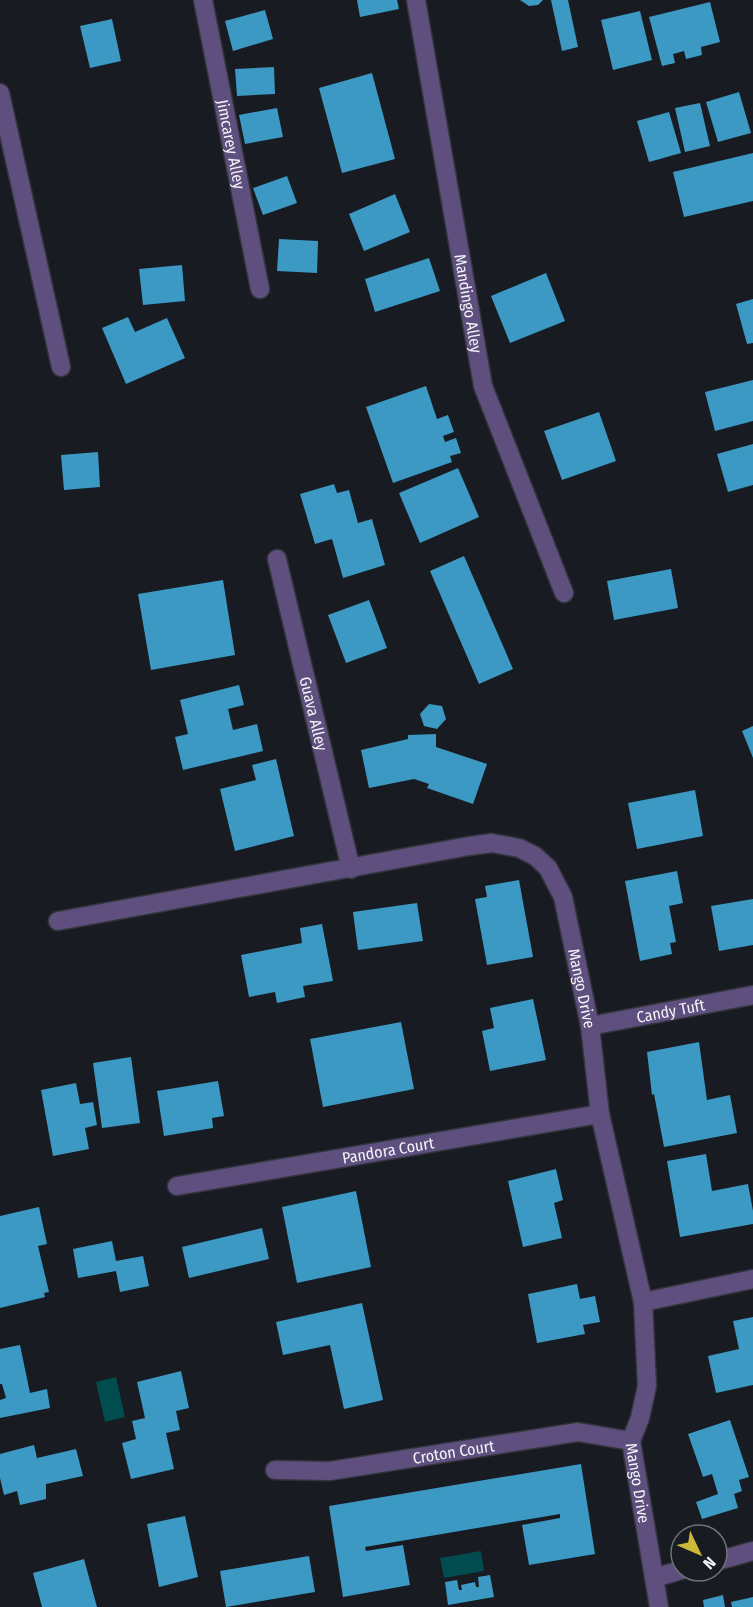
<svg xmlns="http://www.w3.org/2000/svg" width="753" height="1607" font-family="'Fira Sans Condensed',sans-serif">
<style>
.water{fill:#004c4f}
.building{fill:#3b99c4}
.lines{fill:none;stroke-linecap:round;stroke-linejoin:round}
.minor-casing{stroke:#32353b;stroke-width:21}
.minor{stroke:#5e4f7e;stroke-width:18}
.labels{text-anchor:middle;stroke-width:6;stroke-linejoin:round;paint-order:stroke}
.street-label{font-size:16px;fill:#f2f4f8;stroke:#181b21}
</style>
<rect width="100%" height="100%" fill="#181b21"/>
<g class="water">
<path d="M116,1377l9,40 -20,5 -9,-40z"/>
<path d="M481,1551l3,20 -40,7 -4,-20z"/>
</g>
<g class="building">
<path d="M357,0h40l2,9 -39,8z"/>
<path d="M520,0h23l-5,5 -9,1z"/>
<path d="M551,0h17l10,47 -16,4z"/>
<path d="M710,2l10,40 -19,5 1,8 -16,4 -2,-8 -11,3 2,9 -13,3 -13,-49z"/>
<path d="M265,10l8,29 -40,12 -8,-30z"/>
<path d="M640,11l12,49 -39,10 -12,-50z"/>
<path d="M112,19l9,42 -31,7 -10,-42z"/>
<path d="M274,67l1,27 -38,2 -2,-27z"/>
<path d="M372,73l23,86 -53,14 -23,-85z"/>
<path d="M739,92l12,41 -33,9 -12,-40z"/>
<path d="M700,103l10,43 -25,6 -10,-44z"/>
<path d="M277,108l6,29 -38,7 -6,-29z"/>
<path d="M669,112l12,41 -32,9 -12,-41z"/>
<path d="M753,153v48l-69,16 -11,-45z"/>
<path d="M287,176l10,27 -34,12 -10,-27z"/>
<path d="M395,194l15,38 -46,19 -15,-37z"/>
<path d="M279,239l39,2 -1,32 -40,-2z"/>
<path d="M429,258l11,33 -65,21 -10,-33z"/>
<path d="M182,265l3,36 -42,4 -4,-36z"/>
<path d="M546,273l19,48 -55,22 -19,-47z"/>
<path d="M753,299v44l-6,1 -11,-40z"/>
<path d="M128,317l7,15 32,-14 18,40 -59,26 -24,-56z"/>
<path d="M753,380v41l-38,10 -10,-39z"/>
<path d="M426,386l11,33 11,-4 6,17 -11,4 2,6 11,-4 5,15 -11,3 2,6 -59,21 -27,-76z"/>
<path d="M599,412l17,49 -54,19 -18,-49z"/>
<path d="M753,444v41l-25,7 -11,-38z"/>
<path d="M98,452l2,35 -36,3 -3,-35z"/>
<path d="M458,468l21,49 -59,26 -21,-50z"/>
<path d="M334,484l3,9 12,-3 9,33 14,-4 13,46 -42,13 -11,-39 -17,5 -15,-50z"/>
<path d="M464,556l49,113 -34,15 -49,-113z"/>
<path d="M671,569l7,39 -64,12 -7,-39z"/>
<path d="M223,580l12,75 -84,15 -13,-76z"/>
<path d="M369,600l18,48 -41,15 -18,-48z"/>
<path d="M239,685l5,20 -16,4 5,21 24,-6 6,27 -80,19 -8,-33 13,-3 -8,-34z"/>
<path d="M429,704l13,2 4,13 -9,10 -13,-3 -4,-12z"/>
<path d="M753,726v32l-11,-27z"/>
<path d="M436,734v13l51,17 -14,40 -46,-16 2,-4 -15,-5 -45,9 -8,-38 47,-11v-4z"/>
<path d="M276,759l18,77 -59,15 -15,-62 36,-9 -4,-15z"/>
<path d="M695,790l8,46 -66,13 -9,-46z"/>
<path d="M677,871l6,32 -14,3 7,36 -6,1 2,11 -32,7 -15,-80z"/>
<path d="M519,880l14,77 -46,8 -12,-66 12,-2 -2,-11z"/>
<path d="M753,899v46l-34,6 -8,-45z"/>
<path d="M417,903l6,38 -65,9 -5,-38z"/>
<path d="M322,924l11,57 -30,5 2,11 -28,6 -2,-11 -26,5 -8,-42 61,-12 -2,-15z"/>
<path d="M533,999l13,61 -56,11 -8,-40 12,-3 -4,-20z"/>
<path d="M401,1022l13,67 -91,18 -13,-68z"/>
<path d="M699,1042l8,58 23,-5 7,38 -73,14 -10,-53 -2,1 -5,-43z"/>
<path d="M131,1057l9,66 -38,5 -9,-65z"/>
<path d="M218,1081l6,35 -12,2 1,10 -49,8 -7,-45z"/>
<path d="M76,1083l4,21 13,-2 4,23 -12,3 4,21 -36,7 -12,-66z"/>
<path d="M706,1154l6,37 36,-7 5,27v13l-73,13 -13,-76z"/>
<path d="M556,1169l7,31 -9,3 8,35 -39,9 -15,-66z"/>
<path d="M356,1191l15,76 -74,16 -15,-76z"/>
<path d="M39,1207l8,37 -9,2 11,46 -5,1 1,4 -45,11v-92z"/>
<path d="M262,1228l7,31 -80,19 -7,-31z"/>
<path d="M112,1241l4,20 27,-5 6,30 -29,6 -4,-21 -38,7 -5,-29z"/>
<path d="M577,1284l3,15 15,-3 5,26 -17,3 2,9 -48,9 -9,-49z"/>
<path d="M362,1303l21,97 -39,9 -14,-64 -47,10 -7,-33z"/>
<path d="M753,1317v68l-37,8 -8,-37 31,-7 -6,-28z"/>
<path d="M20,1345l10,48 17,-4 3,19 -50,10v-18l6,-2 -4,-14h-2v-35z"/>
<path d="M181,1371l8,37 -13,3 4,19 -14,3 8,36 -43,10 -9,-36 14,-4 -4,-18 13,-3 -8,-36z"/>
<path d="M730,1420l19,57 -10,3 3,11 -8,3 4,14 -36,11 -6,-17 22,-8 -6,-20 -9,3 -15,-43z"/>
<path d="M34,1445l3,13 39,-9 7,27 -37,8v15l-26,6 -3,-14 -13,4 -4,-17v-24z"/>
<path d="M581,1464l14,90 -66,11 -7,-40 38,-7v-4l-195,33 1,4 37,-6 7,40 -67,12 -14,-91z"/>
<path d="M185,1516l13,61 -39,10 -12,-63z"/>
<path d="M309,1556l6,36 -89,15 -6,-36z"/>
<path d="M84,1559l13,48h-55l-9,-34z"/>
<path d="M490,1575l4,22 -46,8 -3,-23 12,-2 2,10h3l-1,-5 14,-3 1,5h3l-1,-10z"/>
<path d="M723,1595l2,12h-21l-1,-7z"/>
<path d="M753,1597v10h-21l-1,-5z"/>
</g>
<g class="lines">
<defs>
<g id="minor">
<path id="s1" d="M203,0l57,289"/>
<path id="s2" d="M416,0l67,386 81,207"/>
<path d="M0,93l61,274"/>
<path id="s3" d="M277,559l74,310"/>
<path id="s4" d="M58,921l411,-75 23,-3 27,5 16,8 13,12 15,29 27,129 10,88 43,188 4,84 -7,32 -9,23 28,166"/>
<path id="s5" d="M590,1026l163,-31"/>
<path id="s6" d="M177,1186l423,-72"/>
<path d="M643,1302l110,-23"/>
<path id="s7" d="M275,1470l55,1 248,-39 53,9"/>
<path d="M717,1561l36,-10"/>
<path d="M654,1578l27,-8"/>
</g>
</defs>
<use href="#minor" class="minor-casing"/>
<use href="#minor" class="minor"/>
</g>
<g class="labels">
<g class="street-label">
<text dy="6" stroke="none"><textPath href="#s1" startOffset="147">Jimcarey Alley</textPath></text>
<text dy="6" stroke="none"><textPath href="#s2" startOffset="308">Mandingo Alley</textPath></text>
<text dy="6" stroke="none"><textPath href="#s3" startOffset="159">Guava Alley</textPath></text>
<text dy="6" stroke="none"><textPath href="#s4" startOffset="630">Mango Drive</textPath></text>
<text dy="6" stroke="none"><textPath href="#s5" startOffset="82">Candy Tuft</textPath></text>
<text dy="6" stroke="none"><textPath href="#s6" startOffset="214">Pandora Court</textPath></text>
<text dy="6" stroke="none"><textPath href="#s7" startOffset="180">Croton Court</textPath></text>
<text dy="6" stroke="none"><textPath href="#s4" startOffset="1134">Mango Drive</textPath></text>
</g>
</g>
<g transform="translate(699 1553) rotate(134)"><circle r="28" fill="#181b21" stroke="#6f7277" stroke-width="1.5"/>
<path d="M0-4.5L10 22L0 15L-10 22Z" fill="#ccb938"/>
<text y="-9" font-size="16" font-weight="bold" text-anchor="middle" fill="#f2f4f8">N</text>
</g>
</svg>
